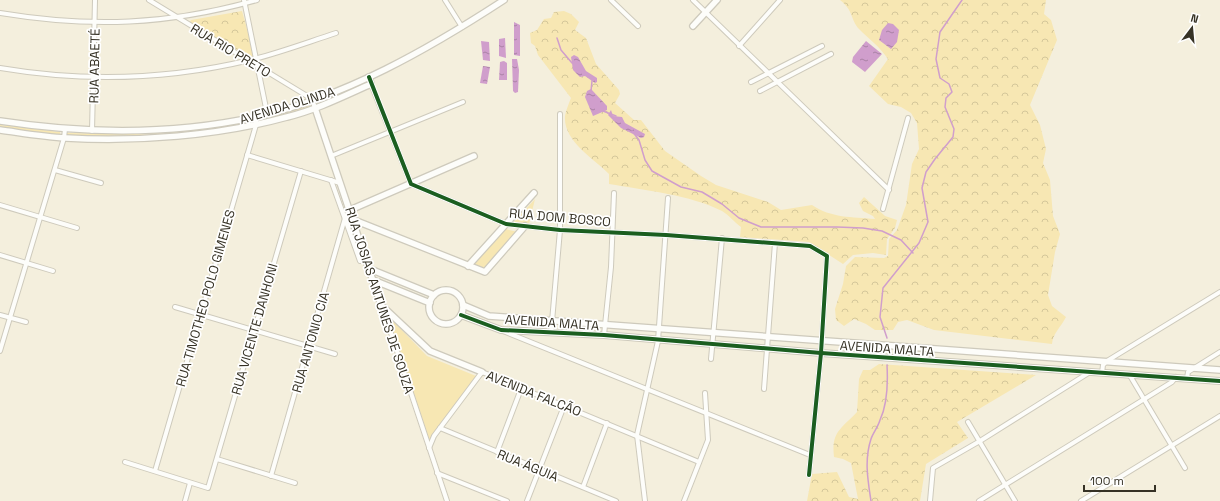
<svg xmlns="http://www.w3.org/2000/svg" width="1220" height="501" font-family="'Space Grotesk',sans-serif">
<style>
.grass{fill:#f7e7b3}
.forest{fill:url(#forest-crowns)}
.water{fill:url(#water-ripples)}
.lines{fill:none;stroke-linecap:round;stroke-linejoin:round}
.stream{stroke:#d09ecc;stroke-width:1.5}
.street-casing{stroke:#cecabc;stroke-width:6}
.secondary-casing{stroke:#cecabc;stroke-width:8}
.street{stroke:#fdfdfa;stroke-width:4}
.secondary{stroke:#fdfdfa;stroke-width:5.5}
.cycleway-casing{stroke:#fff;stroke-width:6}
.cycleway{stroke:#1b5e20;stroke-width:4}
.labels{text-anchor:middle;stroke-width:3.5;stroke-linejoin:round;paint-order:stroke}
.street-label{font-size:13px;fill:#363225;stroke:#fff}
</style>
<defs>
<pattern id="forest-crowns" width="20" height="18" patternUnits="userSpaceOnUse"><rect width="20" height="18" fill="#f7e7b3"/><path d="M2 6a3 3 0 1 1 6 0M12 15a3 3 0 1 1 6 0" fill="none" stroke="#d4c79a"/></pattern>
<pattern id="water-ripples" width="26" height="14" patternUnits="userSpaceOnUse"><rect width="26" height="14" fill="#d09ecc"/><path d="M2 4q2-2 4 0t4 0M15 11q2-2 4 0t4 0" fill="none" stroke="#aa81a5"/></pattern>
</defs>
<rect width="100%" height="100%" fill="#f4efdd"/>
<g class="grass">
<path d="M363,82l1,3 -46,17 -1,-2z"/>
<path d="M309,105v2l-47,14 -1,-2z"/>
<path d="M254,120l1,3c-63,10 -124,14 -188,13v-3c65,2 123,-4 187,-13z"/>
<path d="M0,125l60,7v3l-60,-7z"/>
<path d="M535,199l-6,25 -15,-2z"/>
<path d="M505,229l13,3 -34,38 -11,-5z"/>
<path d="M387,315l40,41 49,20 -44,60 -3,6z"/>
</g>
<g class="forest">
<path d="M840,0h206l-2,14 7,6 6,20 -27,65 10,20 6,24 -3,14 7,17 3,36 7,18 -5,18 -7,43 4,11 14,11c-5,10 -13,16 -14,27l-118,-14 -27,-10 -9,2 -5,8h-18l-9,-6 -12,-5 -10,7 -8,-6 -1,-11 8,-25 3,-18 9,-9 29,1 4,-2 1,-17 8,-9 9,-25 6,-41 7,-15 -2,-26 -6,-10 -10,-6 -13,-3 -19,-18 19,-27c-8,-12 -19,-20 -29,-30 -9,-10 -5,-18 -19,-29z"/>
<path d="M242,11l12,43 -2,4 -5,1 -58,-36 2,-3z"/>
<path d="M564,11l7,3 8,8 -4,8 11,8 10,26 23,26 1,4 -5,9 19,17h7l24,31 36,25 15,9 52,17 13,8 31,-5c19,13 40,12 63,14l-2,-3 -10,-5 -4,-8 5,-6 21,19 12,4 -2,8 -8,11 -1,16 -13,-2 -20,2 -10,9 -34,-22 -69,-5 1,-10c-7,-5 -12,-12 -19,-16 -31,-16 -79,-21 -113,-27v-10c-16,-16 -46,-33 -44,-58 1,-6 4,-13 6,-18l-33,-43 -3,-9 -4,-3 -1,-10 7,-3 7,-11 7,-1 3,-6z"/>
<path d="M879,364l157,11 -79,47 11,16 -42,26 -6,37h-113l5,-27 25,-2 12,25 9,2 -7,-36 -8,-4 -9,-2c-3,-25 7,-28 23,-45l2,-33 4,-9h7z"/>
</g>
<g class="water">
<path d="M514,22l6,3v31l-6,-1z"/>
<path d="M888,23l5,1 6,6 -2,12 -6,7 -12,-9 3,-10z"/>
<path d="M505,38l1,20 -7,-2v-17z"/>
<path d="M481,41l8,1 1,19 -7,-1z"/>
<path d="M866,41l16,13 -17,18 -13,-10 1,-5z"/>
<path d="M574,55l4,2 8,14 11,7v4l-2,1 -10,-7 -5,1 -7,-7 -2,-13z"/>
<path d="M512,59h5l2,11 -1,22 -3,1 -2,-2z"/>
<path d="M504,61l3,2v17h-8l1,-18z"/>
<path d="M483,66l7,1 -3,17 -7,-1z"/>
<path d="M591,89l16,17v4l-14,6 -8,-19 2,-6z"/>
<path d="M611,110l2,6 9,1 3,6 20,11 -1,3 -3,1 -20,-10 -13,-13z"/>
</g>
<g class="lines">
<g class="stream">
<path d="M557,38l4,12 11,13"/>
<path d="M591,91l1,-10"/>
<path d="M603,111l13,5"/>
<path d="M632,131l7,9 6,20 7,11 29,16 21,5 20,12 17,14 22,9h76l26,1 19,3 19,9 12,13"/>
<path d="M887,338l-7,-21 3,-29 36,-45 9,-21 -6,-34 4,-16 9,-13 18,-22 1,-8 -9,-22 1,-9 6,-6 -3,-8 -9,-6 -4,-19 4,-27 22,-32"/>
<path d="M871,501c-3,-20 -7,-41 0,-62 2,-6 7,-12 9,-19 8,-17 8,-37 7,-55"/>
</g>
<defs>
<g id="street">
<path d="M149,0l163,99 3,9"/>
<path d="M244,0l23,113"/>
<path d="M445,0l17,27"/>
<path d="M611,0l27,26"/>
<path d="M693,0l196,190"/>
<path d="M0,13c91,15 168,12 257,-13"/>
<path d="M739,46l41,-46"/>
<path d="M0,68c83,14 167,12 250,-8 29,-7 58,-18 86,-27"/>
<path d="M751,82l71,-36"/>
<path d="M371,84l40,100 95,40 54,6 106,5 144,11 17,10 -6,97 -12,122"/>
<path d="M760,91l71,-37"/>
<path d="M92,131l3,-131"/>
<path d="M247,155l93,28"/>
<path d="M331,156l132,-54"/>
<path d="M55,170l46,13"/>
<path d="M331,180l29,81"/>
<path d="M0,205l77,23"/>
<path d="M883,209l25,-91"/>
<path d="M0,255l53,16"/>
<path d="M382,306l65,195"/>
<path d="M175,307l160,47"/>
<path d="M0,315l26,7"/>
<path d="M503,331l307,124"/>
<path d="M551,333l9,-103v-116"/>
<path d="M604,335l7,-68 3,-74"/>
<path d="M0,351l64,-213 1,-9"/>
<path d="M711,359l11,-121"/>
<path d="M1102,373l1,-8 4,-4 113,-69"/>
<path d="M1129,374l56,94"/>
<path d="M1187,378l1,-6 32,-20"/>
<path d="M764,389l11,-146"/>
<path d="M968,422l47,79"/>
<path d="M440,428l176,73"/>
<path d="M429,448l5,-12 48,-64 217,90"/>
<path d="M497,452l24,-63"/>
<path d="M217,459l78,24"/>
<path d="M125,462l83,26 93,-317"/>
<path d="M155,471l101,-346v-8"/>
<path d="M437,473l70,28"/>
<path d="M271,476l74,-258 5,-8"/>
<path d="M583,487l24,-64"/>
<path d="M185,501l5,-18"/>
<path d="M527,501l37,-95"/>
<path d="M645,501l-8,-66 21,-94 10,-143"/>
<path d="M684,501l24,-61 -3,-47"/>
<path d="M930,501l3,-33 47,-27 110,-69"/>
<path d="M979,501l193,-119 4,-5"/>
<path d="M1081,501l139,-85"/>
</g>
<g id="secondary">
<path d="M693,26l24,-26"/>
<path d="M315,108l66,197 49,46 52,21"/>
<path d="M0,121c85,13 172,14 256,-4 89,-20 173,-68 248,-117"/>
<path d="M0,130c22,3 44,7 66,8 71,4 152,-2 221,-21 29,-7 57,-21 84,-33l-2,-7"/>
<path d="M350,210l124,-54"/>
<path d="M354,220l131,52 40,-46"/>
<path d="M468,266l66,-73"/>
<path d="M370,269l64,26"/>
<path d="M373,280l57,23"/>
<circle cx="446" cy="307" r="17"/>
<path d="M463,305l26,11 731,54"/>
<path d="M461,315l40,15 103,5 217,18 399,28"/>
</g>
</defs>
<use href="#street" class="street-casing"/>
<use href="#secondary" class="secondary-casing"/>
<use href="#street" class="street"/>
<use href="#secondary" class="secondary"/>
<defs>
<g id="cycleway">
<path d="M369,77l42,107 95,40 54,6 106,5 144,11 17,10 -6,97 -12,122"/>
<path d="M461,315l40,15 103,5 217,18 399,28"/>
</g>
</defs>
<use href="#cycleway" class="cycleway-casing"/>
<use href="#cycleway" class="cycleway"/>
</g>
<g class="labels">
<g class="street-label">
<text transform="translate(231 50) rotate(31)" y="5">RUA RIO PRETO</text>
<text transform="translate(94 66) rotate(-89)" y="5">RUA ABAETÉ</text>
<text transform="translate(287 105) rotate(-17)" y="5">AVENIDA OLINDA</text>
<text transform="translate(560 217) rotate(5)" y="5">RUA DOM BOSCO</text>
<text transform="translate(205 298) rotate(-74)" y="5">RUA TIMOTHEO POLO GIMENES</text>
<text transform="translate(380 300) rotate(72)" y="5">RUA JOSIAS ANTUNES DE SOUZA</text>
<text transform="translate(552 322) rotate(4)" y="5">AVENIDA MALTA</text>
<text transform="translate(254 329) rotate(-74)" y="5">RUA VICENTE DANHONI</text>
<text transform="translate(310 342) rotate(-74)" y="5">RUA ANTONIO CIA</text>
<text transform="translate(887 348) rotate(4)" y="5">AVENIDA MALTA</text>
<text transform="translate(534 393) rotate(22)" y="5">AVENIDA FALCÃO</text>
<text transform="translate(528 465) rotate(22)" y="5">RUA ÁGUIA</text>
</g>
</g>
<g transform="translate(1192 28) rotate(16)" stroke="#ffffff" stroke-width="3" paint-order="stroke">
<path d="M0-3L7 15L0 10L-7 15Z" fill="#363225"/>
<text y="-6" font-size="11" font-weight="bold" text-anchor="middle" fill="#363225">N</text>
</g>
<path d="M1084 485v6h71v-6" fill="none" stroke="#363225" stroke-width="2"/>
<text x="1090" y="485" font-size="12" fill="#363225" stroke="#ffffff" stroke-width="3" paint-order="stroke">100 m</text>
</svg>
